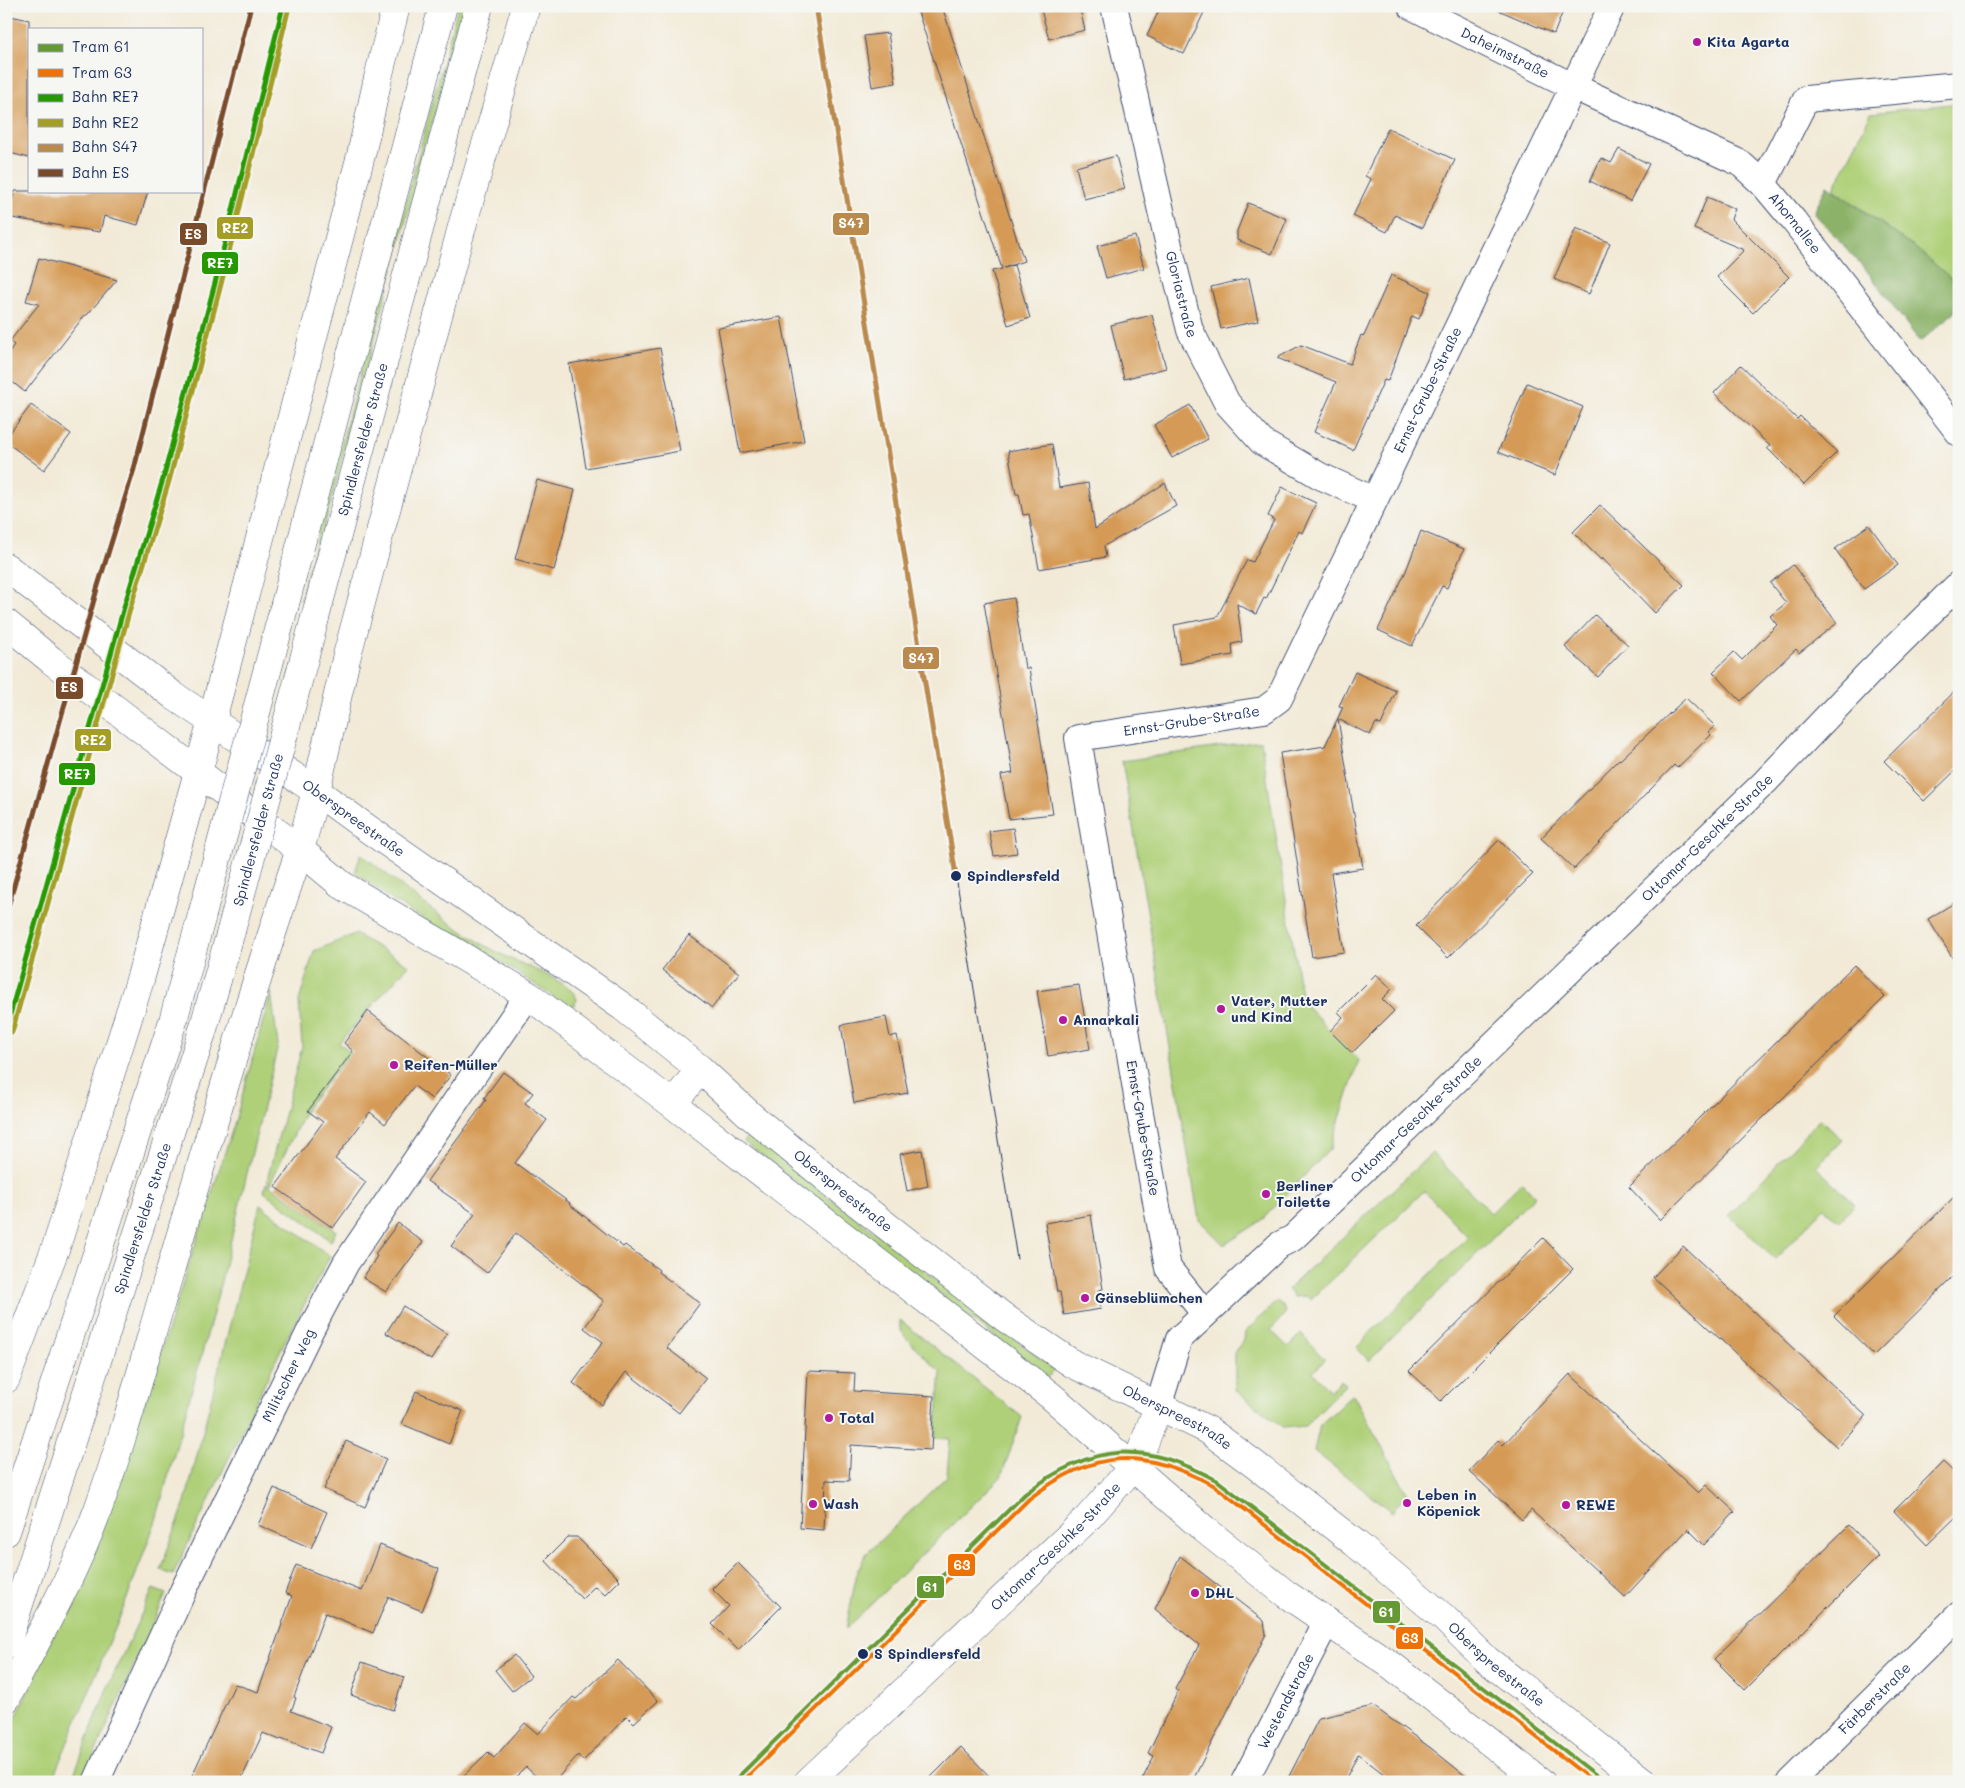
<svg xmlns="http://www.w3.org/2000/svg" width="1965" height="1788" font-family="Mali,sans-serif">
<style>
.green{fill:#afd078;stroke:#65806b}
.forest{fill:#8bb268;stroke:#537063}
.building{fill:#d59b57}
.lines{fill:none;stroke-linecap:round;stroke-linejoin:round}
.minor-casing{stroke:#3b4b70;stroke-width:28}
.tertiary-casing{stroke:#3b4b70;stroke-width:29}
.secondary-casing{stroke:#3b4b70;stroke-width:29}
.trunk-casing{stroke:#3b4b70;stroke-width:29}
.minor{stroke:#fff;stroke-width:26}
.tertiary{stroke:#fff;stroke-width:28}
.secondary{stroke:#fff;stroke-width:28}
.trunk{stroke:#fff;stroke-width:28}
.tram{stroke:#1b2f5e;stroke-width:1}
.trunk-bridge-casing{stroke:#3b4b70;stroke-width:29;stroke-linecap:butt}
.trunk-bridge{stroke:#fff;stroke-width:28}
.rail-1-casing{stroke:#f6f6f2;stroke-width:9}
.rail-2-casing{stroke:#f6f6f2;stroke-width:9}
.rail-3-casing{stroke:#f6f6f2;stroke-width:9}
.rail-4-casing{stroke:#f6f6f2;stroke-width:9}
.rail-1{stroke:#269900;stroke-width:5}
.rail-2{stroke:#a49d26;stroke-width:5}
.rail-3{stroke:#ba8a4d;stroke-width:5}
.rail-4{stroke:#7a4b2a;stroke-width:5}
.tram-1-casing{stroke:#f6f6f2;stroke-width:8}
.tram-2-casing{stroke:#f6f6f2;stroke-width:8}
.tram-1{stroke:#693;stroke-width:4}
.tram-2{stroke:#ee7203;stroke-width:4}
.poi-dot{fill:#b5179e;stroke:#f6f6f2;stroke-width:2}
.stop-dot{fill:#1b2f5e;stroke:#f6f6f2;stroke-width:2}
.labels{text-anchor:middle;stroke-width:4;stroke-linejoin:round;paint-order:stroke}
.poi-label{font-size:14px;font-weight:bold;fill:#1b2f5e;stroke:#f6f6f2;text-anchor:start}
.street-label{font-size:14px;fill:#1b2f5e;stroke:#f6f6f2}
.stop-label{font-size:14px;font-weight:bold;fill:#1b2f5e;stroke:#f6f6f2;text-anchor:start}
.line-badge{stroke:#f6f6f2;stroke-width:2}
.badge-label{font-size:14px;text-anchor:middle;font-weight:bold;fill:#fff}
</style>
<rect width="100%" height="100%" fill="#f6f6f2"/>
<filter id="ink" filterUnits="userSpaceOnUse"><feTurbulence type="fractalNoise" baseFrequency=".02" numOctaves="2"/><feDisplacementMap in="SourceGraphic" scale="10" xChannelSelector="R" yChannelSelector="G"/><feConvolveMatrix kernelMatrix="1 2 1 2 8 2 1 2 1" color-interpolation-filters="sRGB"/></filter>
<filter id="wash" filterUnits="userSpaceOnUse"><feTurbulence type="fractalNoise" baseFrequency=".0096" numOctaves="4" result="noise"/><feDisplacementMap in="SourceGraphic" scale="20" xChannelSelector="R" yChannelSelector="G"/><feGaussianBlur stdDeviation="1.12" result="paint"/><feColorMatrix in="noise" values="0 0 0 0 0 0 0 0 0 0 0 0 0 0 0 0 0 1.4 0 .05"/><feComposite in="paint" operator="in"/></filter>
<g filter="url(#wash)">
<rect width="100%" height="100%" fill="#f2ead7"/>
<g class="green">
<path d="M458,6h5l-159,597 -4,-3z"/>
<path d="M1959,103v182l-45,-38 -80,-58 37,-76z"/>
<path d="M1261,741l41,260 57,59 -29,89 -69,72 -37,24 -25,-25 -77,-459z"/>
<path d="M361,854c48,37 95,79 150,105 15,7 64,25 66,41l-3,5 -7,1c-23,-15 -45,-31 -68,-45 -49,-28 -101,-52 -144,-89z"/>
<path d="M355,934l54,31 -70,78 12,9 -44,55 -37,77 -3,-4 35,-133 -3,-46 15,-50z"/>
<path d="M271,992l7,53 -63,261 -59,214 -34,92 -71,170h-45v-41l2,-6 92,-204 42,-121 94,-292z"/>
<path d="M1820,1119l22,21 -26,27 39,37 -16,17 -15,-13 -49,51 -46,-44z"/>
<path d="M751,1132l59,51 244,186 -6,9 -304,-236z"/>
<path d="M1432,1153l59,60 31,-31 13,14 -166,165 -13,-14 112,-110 -44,-46 -113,109 -5,-4 -12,1 -6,-8z"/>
<path d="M266,1183l70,48 -5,10 -67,-49z"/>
<path d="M260,1205l70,51 -47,89 -110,230 -13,-5 25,-67z"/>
<path d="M1277,1301l7,6 2,5 -15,18 17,17 13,-13 24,26 -12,12 17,19 11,-11 4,5 -40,41 -21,2 -49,-38v-39l9,-11 1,-8z"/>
<path d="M900,1320l122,97 -21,60 -155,152 11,-57 9,-18 81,-78 3,-37 -15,-1 6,-65 -34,-34 -7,-10z"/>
<path d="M1353,1394l54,99 -15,19 -78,-61 6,-26z"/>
<path d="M153,1589l13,5 -84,188h-11l35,-91z"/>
</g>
<path class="forest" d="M1827,185l87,62 45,38v23l-39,34 -53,-71 -53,-58z"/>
<g id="blocks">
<g class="building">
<path d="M916,6h26l82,255 -20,7 10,-3 16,53 -22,7 -16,-54 10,-2z"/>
<path d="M1055,6h24l6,24 -36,9 -8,-29z"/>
<path d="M1161,6h46l-23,48 -37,-18z"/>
<path d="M1489,6h76l-11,28z"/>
<path d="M6,15l23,5v138l-23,-6z"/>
<path d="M888,33l8,50 -24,4 -8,-51z"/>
<path d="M1388,128l67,32 -33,68 -27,-13 -8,17 -34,-16 18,-37 -6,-3z"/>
<path d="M1619,149l30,15 -19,37 -40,-20 11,-23 10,5z"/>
<path d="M1116,156l9,33 -41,10 -8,-32z"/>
<path d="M15,191h133l-10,34 -34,-9 -4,16 -94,-15z"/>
<path d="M1707,197l28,12 -4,10 58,58 -36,36 -36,-36 27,-27 -50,-21z"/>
<path d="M1248,203l39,16 -15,35 -35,-14v-9z"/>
<path d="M1576,228l34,15 -21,51 -35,-15z"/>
<path d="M1135,236l9,32 -38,10 -9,-32z"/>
<path d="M39,258l78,22 -30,35h-2l-60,77 -19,-15v-21l8,-11 -4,-4 29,-37 -13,-3z"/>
<path d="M1391,275l39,17 -11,27 -7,-3 -24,65 -4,-1 -31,70 -39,-18 22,-50 -59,-24 24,-13 49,19 11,-29 3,1z"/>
<path d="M1249,278l9,43 -37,8 -10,-42z"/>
<path d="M1152,315l14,53 -42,11 -13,-54z"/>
<path d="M781,317l23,124 -64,12 -22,-125z"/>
<path d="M660,348l20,103 -94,17 -17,-104z"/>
<path d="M1741,365l56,54 3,-3 37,36 -33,33 -37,-37 3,-2 -56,-53z"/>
<path d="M1527,383l56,24 -28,68 -57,-23z"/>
<path d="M31,405l40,29 -27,36 -38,-28v-4z"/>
<path d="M1190,405l18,34 -36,19 -18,-33z"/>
<path d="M1052,444l7,44 29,-5 7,46 70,-46 11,23 -72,40 2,11 -67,12 -10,-55 -6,1 -4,-21h-3l-8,-43z"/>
<path d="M537,480l38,10 -21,80 -39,-11z"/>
<path d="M1282,487l34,16 -14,30 -3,-2 -33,68 -2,-1 -8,16 -19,-10 5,38 -10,2 1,11 -53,9 -6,-39 43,-8 30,-57 6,2 21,-42 -6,-4z"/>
<path d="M1600,505l84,80 -29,28 -53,-55 -1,2 -28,-28z"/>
<path d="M1869,525l29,40 -34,24 -29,-40z"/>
<path d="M1421,531l43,18 -17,39 -5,-2 -30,60 -34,-16 28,-59z"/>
<path d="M1793,565l44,58 -38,30 -3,-4 -55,52 -28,-29 21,-20 8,8 35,-35 -7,-9 16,-13 -16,-20z"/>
<path d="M1014,598l11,70h4l24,146 -44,5 -8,-44 12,-2 -29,-170z"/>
<path d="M1595,615l33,30 -30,32 -33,-30z"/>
<path d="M1355,672l41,19 -15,34 -5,-2 -6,12 -32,-16 25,149 -32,5 13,79 -32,5 -32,-204 45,-7 18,-39 -4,-1z"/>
<path d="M1959,687v80l-35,34 -40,-40z"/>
<path d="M1686,698l29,28 -7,6 3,3 -34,33 -3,-3 -100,104 -33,-31 78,-79 1,1z"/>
<path d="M1013,828l4,25 -23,3 -5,-25z"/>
<path d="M1499,840l34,34 -85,84 -32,-32z"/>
<path d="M1959,900v68l-31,-49z"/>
<path d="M689,935l50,38 -27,35 -50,-38z"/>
<path d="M1854,965l31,32 -225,223 -31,-33z"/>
<path d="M1376,974l16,15 -10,10 12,12 -42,42 -22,-22 13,-14 -5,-5z"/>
<path d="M1079,985l11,64 -42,7 -11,-65z"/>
<path d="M368,1011l83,64 -19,24 -18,-13 -29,38 -15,-12 -35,47 31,23 -33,46 -58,-41 48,-65 -15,-11 45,-60 -9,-8z"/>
<path d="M886,1017l4,20 7,-2 11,58 -54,10 -13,-78z"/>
<path d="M503,1072l30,21 -8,10 22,17 -32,43 55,40 -1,1 54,43 2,-2 34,25 -1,2 42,31 -33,45 39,30 -27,35 -53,-41 -24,33 -29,-22 30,-41 -19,-14 20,-27 -88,-68 -29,40 -36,-27 24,-32 -48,-33 59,-81 -2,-2z"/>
<path d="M922,1150l6,36 -21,5 -7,-37z"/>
<path d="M1959,1192v79l-85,84 -40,-39z"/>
<path d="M1091,1215l12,74 -5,1 3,19 -37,6 -4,-23h-3l-12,-69z"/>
<path d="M398,1223l25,19 -37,50 -23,-14 14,-22 -2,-2z"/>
<path d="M1543,1238l30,31 -132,132 -32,-30z"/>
<path d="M1683,1246l183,170 -29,31 -184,-170z"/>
<path d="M403,1306l44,28 -16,26 -45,-27z"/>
<path d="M808,1371l47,2 -1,18 80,5 -3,54 -80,-5 -2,36 -23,-1 -2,50 -24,-2z"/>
<path d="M1570,1374l128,119 8,-8 29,27 -31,33 -16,-16 -63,68 -94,-87 -9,10 -53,-49 29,-31 5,5z"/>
<path d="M416,1391l47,20 -14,33 -47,-20z"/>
<path d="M346,1441l40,18 -21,48 -41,-18z"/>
<path d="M1943,1462l16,15v37l-32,31 -33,-34z"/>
<path d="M274,1488l53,24 -16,36 -53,-23z"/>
<path d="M1849,1525l30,31 -134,134 -31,-31z"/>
<path d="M568,1537h9l43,43 -15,15 -10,-9 -13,13 -37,-39z"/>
<path d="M380,1545l59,24 -17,42 -34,-14 -15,36 -48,-20 -31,84 2,1 -5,13 40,16 -10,26 -40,-15 -1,2 -17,-7 -23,49h-51l46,-98 23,8 34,-96 -7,-3 11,-28 66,26z"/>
<path d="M1180,1556l84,65 2,13 -74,148h-51l13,-26 -6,-3 30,-62 -3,-2 24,-44 -44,-36z"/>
<path d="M738,1563l43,44 -43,43 -26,-26 17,-18 -17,-17z"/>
<path d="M514,1655l17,21 -19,15 -17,-21z"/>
<path d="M618,1660l40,41 -24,22 -7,-7 -44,45 -5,-6 -24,27h-12l-16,-15 -12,12 3,3h-60l31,-30 6,6 31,-35 13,11 35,-37 3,2z"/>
<path d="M362,1662l42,15 -11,33 -42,-15z"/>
<path d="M1373,1706l59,43 41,33h-79l-36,-28 -14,28h-58l33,-64z"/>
<path d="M961,1747l34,35h-69z"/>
</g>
</g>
</g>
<g filter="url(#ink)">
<use href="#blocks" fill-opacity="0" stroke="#3b4b70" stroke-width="1"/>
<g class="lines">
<defs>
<g id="minor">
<path id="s1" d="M1114,6l56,244 20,80 37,73 35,39 58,34 54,24"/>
<path id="s2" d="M1411,6l161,80 168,77 23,21 31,37 165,212"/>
<path d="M1763,184l43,-85 153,-14"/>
<path id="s3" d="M1204,1313l-36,-45 -31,-172 -59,-358 186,-28 15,-11 333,-693"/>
<path id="s4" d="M1158,1407l21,-68 100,-94 14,-7 472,-456 103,-108 91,-90"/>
<path id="s5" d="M96,1782l87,-191 127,-260 36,-68 182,-268"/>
<path id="s6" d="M1244,1782l83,-161"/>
<path id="s7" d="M1790,1782l169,-167"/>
</g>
<g id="tertiary">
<path id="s8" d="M808,1782l278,-262 47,-53 8,-15 17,-45"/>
</g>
<g id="secondary">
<path id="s9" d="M6,567l168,129 142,95 45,33 262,183 77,62 51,47 96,79 158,123 68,46 135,66 46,34 101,79 88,74 44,43 157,122"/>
<path d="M6,623l45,37 249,190 42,35 186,110 130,98 393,303 153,133 82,65 105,71 150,117"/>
<path d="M198,772l14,-52"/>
<path d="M300,850l16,-59"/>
<path d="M673,1104l27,-35"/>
</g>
<g id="trunk">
<path d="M285,604l158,-598"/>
<path id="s10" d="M315,618l164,-612"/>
<path d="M212,720l149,-565 17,-77 18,-72"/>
<path d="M316,791l30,-132 117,-436 63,-217"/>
<path d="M6,1379l51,-135 83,-264 58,-208"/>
<path d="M6,1532l167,-511 29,-106"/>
<path id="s11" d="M6,1645l196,-612 29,-102"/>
<path d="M6,1699c32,-61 67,-122 91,-187 28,-77 48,-156 71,-234 42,-143 83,-287 132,-428"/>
</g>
</defs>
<use href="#minor" class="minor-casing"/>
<use href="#tertiary" class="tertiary-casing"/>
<use href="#secondary" class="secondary-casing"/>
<use href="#trunk" class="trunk-casing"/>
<use href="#minor" class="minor"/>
<use href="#tertiary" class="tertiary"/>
<use href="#secondary" class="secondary"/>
<use href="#trunk" class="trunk"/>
<path class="tram" d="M956,876l61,383"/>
<defs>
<g id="trunk-bridge">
<path d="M202,915l83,-311"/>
<path id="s12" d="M231,931l84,-313"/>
</g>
</defs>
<use href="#trunk-bridge" class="trunk-bridge-casing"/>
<use href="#trunk-bridge" class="trunk-bridge"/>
<defs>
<path id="rail-1" d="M6,1029l118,-422 39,-128 52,-196 68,-277"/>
<path id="rail-2" d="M12,1032l118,-423 39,-128 52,-197 68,-277"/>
<path id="rail-3" d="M816,6l140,870"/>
<path id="rail-4" d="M6,914l91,-325 37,-120 117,-463"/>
</defs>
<use href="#rail-1" class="rail-1-casing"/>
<use href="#rail-2" class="rail-2-casing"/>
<use href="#rail-3" class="rail-3-casing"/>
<use href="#rail-4" class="rail-4-casing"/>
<use href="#rail-1" class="rail-1"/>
<use href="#rail-2" class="rail-2"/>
<use href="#rail-3" class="rail-3"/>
<use href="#rail-4" class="rail-4"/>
<defs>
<path id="tram-1" d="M733,1782l292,-288c69,-53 118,-53 193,-13l387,301"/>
<path id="tram-2" d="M742,1782l287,-283c66,-51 113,-51 186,-13l379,296"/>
</defs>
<use href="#tram-1" class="tram-1-casing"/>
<use href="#tram-2" class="tram-2-casing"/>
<use href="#tram-1" class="tram-1"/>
<use href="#tram-2" class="tram-2"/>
</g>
</g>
<g class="poi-dot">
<circle cx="1697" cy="42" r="5"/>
<circle cx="1221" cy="1009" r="5"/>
<circle cx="1063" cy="1020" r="5"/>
<circle cx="394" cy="1065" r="5"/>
<circle cx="1266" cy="1194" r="5"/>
<circle cx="1085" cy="1298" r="5"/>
<circle cx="829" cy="1418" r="5"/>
<circle cx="1407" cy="1503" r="5"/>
<circle cx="813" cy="1504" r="5"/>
<circle cx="1566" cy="1505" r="5"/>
<circle cx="1195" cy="1593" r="5"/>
</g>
<g class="stop-dot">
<circle cx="956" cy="876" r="6"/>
<circle cx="863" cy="1654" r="6"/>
</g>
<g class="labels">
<g class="poi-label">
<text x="1707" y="47">Kita Agarta</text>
<text x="1231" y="1006">Vater, Mutter<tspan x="1231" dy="16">und Kind</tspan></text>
<text x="1073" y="1025">Annarkali</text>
<text x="404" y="1070">Reifen-Müller</text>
<text x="1276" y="1191">Berliner<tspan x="1276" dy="16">Toilette</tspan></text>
<text x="1095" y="1303">Gänseblümchen</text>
<text x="839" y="1423">Total</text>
<text x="1417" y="1500">Leben in<tspan x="1417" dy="16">Köpenick</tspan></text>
<text x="823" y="1509">Wash</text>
<text x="1576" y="1510">REWE</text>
<text x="1205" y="1598">DHL</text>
</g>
<g class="street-label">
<text dy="5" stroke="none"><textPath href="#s2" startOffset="105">Daheimstraße</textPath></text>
<text dy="5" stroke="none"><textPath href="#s2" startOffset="446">Ahornallee</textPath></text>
<text dy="5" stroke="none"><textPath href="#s1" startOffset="296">Gloriastraße</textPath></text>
<text dy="5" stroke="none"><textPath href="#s3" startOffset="1145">Ernst-Grube-Straße</textPath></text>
<text dy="5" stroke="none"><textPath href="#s10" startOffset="185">Spindlersfelder Straße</textPath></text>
<text dy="5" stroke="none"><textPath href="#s3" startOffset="710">Ernst-Grube-Straße</textPath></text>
<text dy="5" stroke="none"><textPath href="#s9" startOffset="429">Oberspreestraße</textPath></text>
<text dy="5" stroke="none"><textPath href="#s12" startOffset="105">Spindlersfelder Straße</textPath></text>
<text dy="5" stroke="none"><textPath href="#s4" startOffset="800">Ottomar-Geschke-Straße</textPath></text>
<text dy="5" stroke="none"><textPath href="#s4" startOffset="395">Ottomar-Geschke-Straße</textPath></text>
<text transform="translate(1143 1128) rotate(80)" y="5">Ernst-Grube-Straße</text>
<text dy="5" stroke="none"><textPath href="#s9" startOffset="1045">Oberspreestraße</textPath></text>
<text dy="5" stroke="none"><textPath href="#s11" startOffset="448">Spindlersfelder Straße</textPath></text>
<text dy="5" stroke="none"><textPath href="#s5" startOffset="450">Militscher Weg</textPath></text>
<text dy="5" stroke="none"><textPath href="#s9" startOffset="1450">Oberspreestraße</textPath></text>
<text dy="5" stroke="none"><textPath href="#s8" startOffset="342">Ottomar-Geschke-Straße</textPath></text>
<text dy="5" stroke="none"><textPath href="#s9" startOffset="1855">Oberspreestraße</textPath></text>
<text dy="5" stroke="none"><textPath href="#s7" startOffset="119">Färberstraße</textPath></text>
<text dy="5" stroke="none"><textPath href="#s6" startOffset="91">Westendstraße</textPath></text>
</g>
<g class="stop-label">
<text x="967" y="881">Spindlersfeld</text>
<text x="874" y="1659">S Spindlersfeld</text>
</g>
</g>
<g class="line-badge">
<rect x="832" y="212" width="38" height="24" rx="5" fill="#ba8a4d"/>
<rect x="216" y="216" width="38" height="24" rx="5" fill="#a49d26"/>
<rect x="179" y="222" width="29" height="24" rx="5" fill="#7a4b2a"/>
<rect x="201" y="251" width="38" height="24" rx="5" fill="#269900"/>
<rect x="902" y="646" width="38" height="24" rx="5" fill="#ba8a4d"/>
<rect x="55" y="676" width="29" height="24" rx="5" fill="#7a4b2a"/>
<rect x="74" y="728" width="38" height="24" rx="5" fill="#a49d26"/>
<rect x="58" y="762" width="38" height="24" rx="5" fill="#269900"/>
<rect x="947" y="1553" width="29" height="24" rx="5" fill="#ee7203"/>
<rect x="916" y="1575" width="29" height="24" rx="5" fill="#693"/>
<rect x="1372" y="1600" width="29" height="24" rx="5" fill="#693"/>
<rect x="1395" y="1626" width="29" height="24" rx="5" fill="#ee7203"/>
</g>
<g class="badge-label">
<text x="851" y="228">S47</text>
<text x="235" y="233">RE2</text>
<text x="193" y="239">ES</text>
<text x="220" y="268">RE7</text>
<text x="921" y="663">S47</text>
<text x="69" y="692">ES</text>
<text x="93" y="745">RE2</text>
<text x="77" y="779">RE7</text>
<text x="962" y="1570">63</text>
<text x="930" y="1592">61</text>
<text x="1386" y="1617">61</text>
<text x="1410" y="1643">63</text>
</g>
<rect width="1965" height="1788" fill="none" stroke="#f6f6f2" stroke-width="25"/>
<rect x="28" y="28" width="175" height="165" fill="#f6f6f2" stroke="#9ea6b7"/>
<rect x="38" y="44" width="25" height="8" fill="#669933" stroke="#9ea6b7"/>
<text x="72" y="52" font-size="15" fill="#1b2f5e">Tram 61</text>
<rect x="38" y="69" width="25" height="8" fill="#ee7203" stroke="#9ea6b7"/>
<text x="72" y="78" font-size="15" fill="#1b2f5e">Tram 63</text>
<rect x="38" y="94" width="25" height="8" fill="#269900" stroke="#9ea6b7"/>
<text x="72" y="102" font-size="15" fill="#1b2f5e">Bahn RE7</text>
<rect x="38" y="119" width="25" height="8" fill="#a49d26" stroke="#9ea6b7"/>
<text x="72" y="128" font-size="15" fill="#1b2f5e">Bahn RE2</text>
<rect x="38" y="144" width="25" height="8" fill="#ba8a4d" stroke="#9ea6b7"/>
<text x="72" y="152" font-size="15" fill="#1b2f5e">Bahn S47</text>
<rect x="38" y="169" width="25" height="8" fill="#7a4b2a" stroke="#9ea6b7"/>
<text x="72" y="178" font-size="15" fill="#1b2f5e">Bahn ES</text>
</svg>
